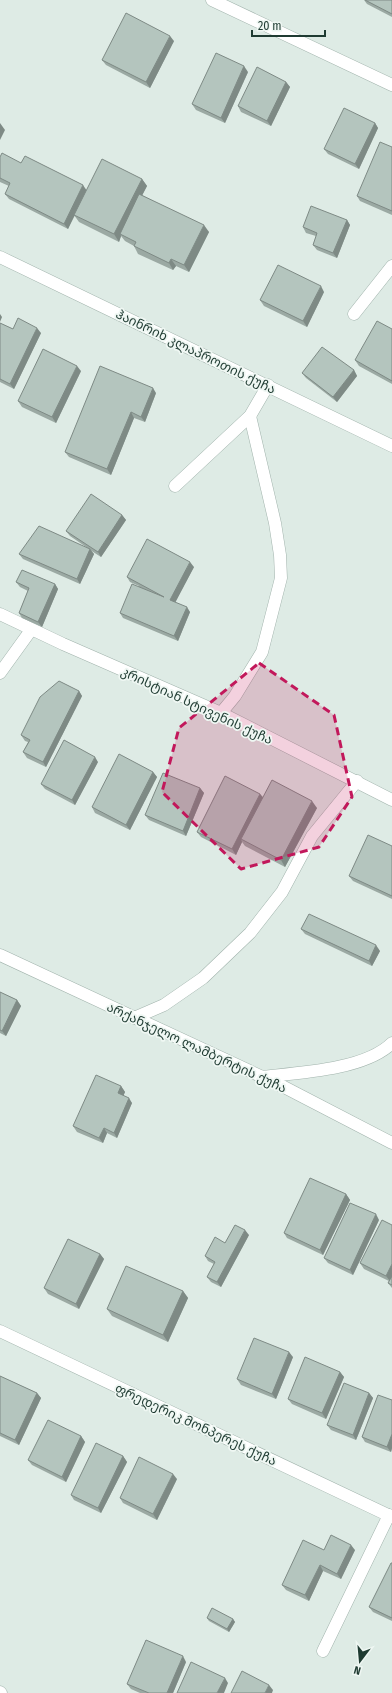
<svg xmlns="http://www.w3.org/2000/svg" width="392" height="1693" font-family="'Fira Sans Condensed','Noto Sans Georgian',sans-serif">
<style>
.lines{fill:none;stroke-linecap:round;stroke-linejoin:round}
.lane-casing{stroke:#a1b3ac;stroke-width:13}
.street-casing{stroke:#a1b3ac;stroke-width:13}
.lane{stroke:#fff;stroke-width:12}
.street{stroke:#fff;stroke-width:12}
.wall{fill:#9ba9a3}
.shaded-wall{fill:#7e8a85}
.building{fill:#b4c5be;stroke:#7e8a85}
.marked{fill:#c2185b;fill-opacity:0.2;stroke:#c2185b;stroke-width:3;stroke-dasharray:8 5;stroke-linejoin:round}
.labels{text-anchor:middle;stroke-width:3.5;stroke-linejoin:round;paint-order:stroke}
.street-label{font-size:13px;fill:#1f3b32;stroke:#eff7f3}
</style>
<rect width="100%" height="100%" fill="#deebe5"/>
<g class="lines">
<defs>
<g id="lane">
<path d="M221,713l14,-17 27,-44 19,-74 -1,-23 -5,-32 -25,-107"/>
<path d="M134,1018l30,-13 39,-27 47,-45 32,-41 30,-56 45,-55"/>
<path d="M261,1077c36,-4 104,-7 131,-34"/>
<path d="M323,1651l66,-136"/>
</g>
<g id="street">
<path d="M212,0l180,85"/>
<path d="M0,257l392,189"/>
<path d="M354,314l38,-48"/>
<path d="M175,486l75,-70 18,-31"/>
<path d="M0,614l63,30 158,69 171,87"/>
<path d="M0,673l31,-43"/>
<path d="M0,955l284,132 108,56"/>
<path d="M0,1331l392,186"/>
<path d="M0,1692l1,1"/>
</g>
</defs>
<use href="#lane" class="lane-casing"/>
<use href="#street" class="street-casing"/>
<use href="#lane" class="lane"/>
<use href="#street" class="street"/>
</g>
<g class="wall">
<path d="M364,0h28v17l-25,-13z"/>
<path d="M174,41l-24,47 -44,-23 -4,-5z"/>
<path d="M248,72l-23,51 -29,-13 -4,-6z"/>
<path d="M286,82l4,5 -19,39 -30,-14 -3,-6z"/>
<path d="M375,123l3,5 -19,41 -31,-15 -4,-5z"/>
<path d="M392,147v68l-32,-14 -3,-5z"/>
<path d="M0,157l21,6 65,27 56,-11 5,7 -5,9 67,37 -20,40 -13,-6 -3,4 -35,-16 -4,-8 -9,-5 -4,-5 -2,6 -40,-20 -5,-7 -6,14 -59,-30 -4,-5 4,-8 -9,-4z"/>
<path d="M347,220l3,5 -13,33 -20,-8 -4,-5 3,-9 -10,-3 -3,-6z"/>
<path d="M324,292l-17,35 -43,-21 -4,-6z"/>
<path d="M0,323l13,6 28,4 -27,56 -14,-7z"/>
<path d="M392,329v55l-33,-18 -4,-6z"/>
<path d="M354,370l3,6 -20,26 -31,-24 -4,-5z"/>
<path d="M81,371l-25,52 -34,-16 -4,-6z"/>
<path d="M156,393l-11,29 -11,-4 -23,57 -42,-18 -4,-5z"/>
<path d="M122,515l4,5 -25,37 -11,-7 4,4 -14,30 -57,-25 -4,-5 70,-5 -19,-13 -4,-5z"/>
<path d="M194,567l-19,35 15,10 -12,29 -55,-23 -3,-5 19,-27 -9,-4 -3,-5z"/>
<path d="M16,582l39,2 3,5 -16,38 -20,-9 -3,-5 9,-22 -8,-4z"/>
<path d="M79,691l3,5 -36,71 -19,-9 -4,-6 5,-10 -3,-1 -4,-6z"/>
<path d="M98,762l-23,43 -30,-16 -4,-5z"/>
<path d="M153,772l4,5 -27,53 -35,-17 -3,-6z"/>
<path d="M200,788l4,5 -18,43 -37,-16 -4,-5z"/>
<path d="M260,794l3,3 54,11 -32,59 -40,-21 -3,-4 -6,13 -35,-18 -4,-5z"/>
<path d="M392,846v53l-39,-18 -4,-5z"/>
<path d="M301,929l79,22 -8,15 -67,-32z"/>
<path d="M0,992l17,8 4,6 -15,30 -6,-3z"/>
<path d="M121,1086l4,6 -2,4 9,7 -15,35 -10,-5 -4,10 -26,-11 -4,-6z"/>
<path d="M346,1194l4,6 -27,55 -36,-17 -3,-5z"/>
<path d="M379,1220l-26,55 -25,-12 -4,-5z"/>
<path d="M392,1225v63l-4,-5 1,-2 -25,-12 -4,-6z"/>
<path d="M249,1235l-28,52 -10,-5 -4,-5 7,-13 -6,-3 -3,-5 20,-13z"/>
<path d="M100,1254l4,5 -25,50 -31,-15 -4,-6z"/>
<path d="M183,1291l5,7 -20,44 -56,-26 -5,-7z"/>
<path d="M293,1357l-17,42 -35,-14 -4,-6z"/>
<path d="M340,1372l4,5 -18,42 -34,-15 -4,-5z"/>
<path d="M0,1376l37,17 4,5 -22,47 -19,-9z"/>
<path d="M369,1393l4,5 -17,42 -25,-10 -4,-5z"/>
<path d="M392,1400v48l-1,4 -26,-10 -3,-5z"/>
<path d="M81,1436l4,6 -19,40 -34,-17 -4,-5z"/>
<path d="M123,1456l4,6 -26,51 -27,-13 -3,-5z"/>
<path d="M177,1479l-20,41 -34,-17 -3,-5z"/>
<path d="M324,1550h31l-14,29 -18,-8 -14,30 -23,-11 -4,-5z"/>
<path d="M392,1563v58l-19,-9 -4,-5z"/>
<path d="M207,1618l26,1 2,3 -6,10 -20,-11z"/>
<path d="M186,1662l-13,31h-33l-9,-4 -4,-5z"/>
</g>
<g class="shaded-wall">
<path d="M170,36l4,5 -24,47 -4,-6z"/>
<path d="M244,66l4,6 -23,51 -4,-5z"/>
<path d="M286,82l4,5 -19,39 -4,-5z"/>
<path d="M0,123l5,7 -5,10z"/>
<path d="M375,123l3,5 -19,41 -4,-5z"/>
<path d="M142,179l5,7 -25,49 -2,-1 1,2 -2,6 -5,-8z"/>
<path d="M83,185l4,6 -19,38 -4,-5z"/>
<path d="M347,220l3,5 -13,33 -4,-5z"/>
<path d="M204,225l5,7 -20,40 -5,-7z"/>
<path d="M171,259l5,7 -3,4 -4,-7z"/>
<path d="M321,286l3,6 -17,35 -4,-6z"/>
<path d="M0,314l2,3 -2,5z"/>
<path d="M37,328l4,5 -27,56 -4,-5z"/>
<path d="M77,366l4,5 -25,52 -4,-6z"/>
<path d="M354,370l3,6 -20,26 -4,-5z"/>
<path d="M153,388l3,5 -11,29 -4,-5z"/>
<path d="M131,412l3,6 -23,57 -4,-6z"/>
<path d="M122,515l4,5 -25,37 -3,-5z"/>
<path d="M90,549l4,5 -14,30 -3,-5z"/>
<path d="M190,562l4,5 -20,38 -4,-5z"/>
<path d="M55,584l3,5 -16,38 -4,-5z"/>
<path d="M187,607l3,5 -12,29 -4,-5z"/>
<path d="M79,691l3,5 -36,71 -3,-5z"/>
<path d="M95,757l3,5 -23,43 -3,-5z"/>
<path d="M153,772l4,5 -27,53 -4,-5z"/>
<path d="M200,788l4,5 -18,43 -3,-5z"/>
<path d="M260,794l4,5 -23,40 1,3 -6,13 -4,-6z"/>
<path d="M312,801l5,7 -32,59 -4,-7z"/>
<path d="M376,945l4,6 -8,15 -3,-5z"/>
<path d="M17,1000l4,6 -15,30 -4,-5z"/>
<path d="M121,1086l4,6 -3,7 -4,-6z"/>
<path d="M129,1098l3,5 -15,35 -3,-5z"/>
<path d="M104,1128l3,5 -4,10 -4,-5z"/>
<path d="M346,1194l4,6 -27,55 -3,-5z"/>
<path d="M376,1214l3,6 -26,55 -3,-5z"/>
<path d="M245,1230l4,5 -28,52 -4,-5z"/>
<path d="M100,1254l4,5 -25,50 -3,-5z"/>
<path d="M392,1264v13l-2,4 -4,-5z"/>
<path d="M183,1291l5,7 -20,44 -5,-7z"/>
<path d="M289,1352l4,5 -17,42 -4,-5z"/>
<path d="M340,1372l4,5 -18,42 -4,-6z"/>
<path d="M37,1393l4,5 -22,47 -4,-5z"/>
<path d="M369,1393l4,5 -17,42 -3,-5z"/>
<path d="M392,1434v14l-1,4 -4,-5z"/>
<path d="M81,1436l4,6 -19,40 -4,-5z"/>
<path d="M123,1456l4,6 -26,51 -3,-5z"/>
<path d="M173,1474l4,5 -20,41 -4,-6z"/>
<path d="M351,1545l4,5 -14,29 -4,-5z"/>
<path d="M320,1565l3,6 -14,30 -4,-6z"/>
<path d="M233,1619l2,3 -6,10 -2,-3z"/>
<path d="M183,1656l3,6 -13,31h-6z"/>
<path d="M225,1678l3,5 -4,10h-7z"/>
<path d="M269,1685l4,5 -1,3h-7z"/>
</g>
<g class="building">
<path d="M365,0h27v14z"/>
<path d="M126,13l44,23 -24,46 -44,-22z"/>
<path d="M216,53l28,13 -23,52 -29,-14z"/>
<path d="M257,67l29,15 -19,39 -29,-15z"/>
<path d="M344,108l31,15 -20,41 -31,-15z"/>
<path d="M380,142l12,5v64l-35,-15z"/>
<path d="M2,153l19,10 4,-7 58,29 -19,39 -59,-30 5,-11 -10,-5v-21z"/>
<path d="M102,159l40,20 -28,55 -40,-19z"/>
<path d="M139,194l65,31 -20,40 -13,-6 -2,4 -35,-17 2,-4 -16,-8z"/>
<path d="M311,206l36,14 -14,33 -20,-8 4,-12 -14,-6z"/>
<path d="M278,265l43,21 -18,35 -43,-21z"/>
<path d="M18,318l19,10 -27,56 -10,-5v-56l13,6z"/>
<path d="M377,321l15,8v52l-37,-21z"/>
<path d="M322,347l32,23 -21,27 -31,-24z"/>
<path d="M43,349l34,17 -25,51 -34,-16z"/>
<path d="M100,366l53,22 -12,29 -10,-5 -24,57 -42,-17z"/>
<path d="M91,494l31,21 -24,37 -32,-21z"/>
<path d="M39,526l51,23 -13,30 -58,-25z"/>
<path d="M147,539l43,23 -20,38 17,7 -13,29 -54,-23 12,-29 32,13 -37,-20z"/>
<path d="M22,570l33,14 -17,38 -19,-9 10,-25 -13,-6z"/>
<path d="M59,681l20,10 -36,71 -20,-10 7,-12 -9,-5 19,-38z"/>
<path d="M64,740l31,17 -23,43 -31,-16z"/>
<path d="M119,754l34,18 -27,53 -34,-18z"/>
<path d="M163,773l37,15 -17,43 -38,-16z"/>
<path d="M225,776l35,18 -28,55 -35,-17z"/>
<path d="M272,780l40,21 -31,59 -40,-21z"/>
<path d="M368,835l24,11v50l-43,-20z"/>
<path d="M309,914l67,31 -7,16 -68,-32z"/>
<path d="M0,992l17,8 -15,31 -2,-1z"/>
<path d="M96,1075l25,11 -3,7 11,5 -15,35 -10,-5 -5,10 -26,-12z"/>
<path d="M310,1178l36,16 -26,56 -36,-17z"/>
<path d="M350,1203l26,11 -26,56 -26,-12z"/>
<path d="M382,1220l10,5v39l-6,12 -26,-13z"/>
<path d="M235,1225l10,5 -28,52 -10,-5 8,-15 -10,-6 10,-19 10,6z"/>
<path d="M68,1239l32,15 -24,50 -32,-16z"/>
<path d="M126,1266l57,25 -20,44 -56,-26z"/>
<path d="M392,1276v9l-4,-2z"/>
<path d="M254,1338l35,14 -17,42 -35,-15z"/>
<path d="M305,1357l35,15 -18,41 -34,-14z"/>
<path d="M0,1376l37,17 -22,47 -15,-7z"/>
<path d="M344,1383l25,10 -16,42 -26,-10z"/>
<path d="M378,1395l14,5v34l-5,13 -25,-10z"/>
<path d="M48,1420l33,16 -19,41 -34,-17z"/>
<path d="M96,1443l27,13 -25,52 -27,-13z"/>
<path d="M139,1457l34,17 -20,40 -33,-16z"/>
<path d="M331,1535l20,10 -14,29 -17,-9 -15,30 -23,-10 21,-45 21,10z"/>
<path d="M391,1563h1v55l-23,-11z"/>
<path d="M212,1608l21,11 -6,10 -20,-11z"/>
<path d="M146,1640l37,16 -16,37h-18l-22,-9z"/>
<path d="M191,1662l34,16 -8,15h-40z"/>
<path d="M242,1671l27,14 -4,8h-34z"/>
</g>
<path class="marked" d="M259,663l75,52 18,82 -33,50 -78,22 -79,-77 17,-64z"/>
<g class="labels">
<g class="street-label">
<text transform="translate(196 351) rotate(26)" y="5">ჰაინრიხ კლაპროთის ქუჩა</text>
<text transform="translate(197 705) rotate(25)" y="5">კრისტიან სტივენის ქუჩა</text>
<text transform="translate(197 1047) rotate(25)" y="5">არქანჯელო ლამბერტის ქუჩა</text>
<text transform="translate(196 1424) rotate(25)" y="5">ფრედერიკ მონპერეს ქუჩა</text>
</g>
</g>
<g transform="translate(360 1661) rotate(196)" stroke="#eff7f3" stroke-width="3" paint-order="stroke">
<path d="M0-3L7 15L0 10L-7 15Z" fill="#1f3b32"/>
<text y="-6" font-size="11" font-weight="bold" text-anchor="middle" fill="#1f3b32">N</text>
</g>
<path d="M252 30v6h73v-6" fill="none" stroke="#1f3b32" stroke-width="2"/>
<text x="258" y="30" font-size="12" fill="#1f3b32" stroke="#eff7f3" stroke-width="3" paint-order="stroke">20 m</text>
</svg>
